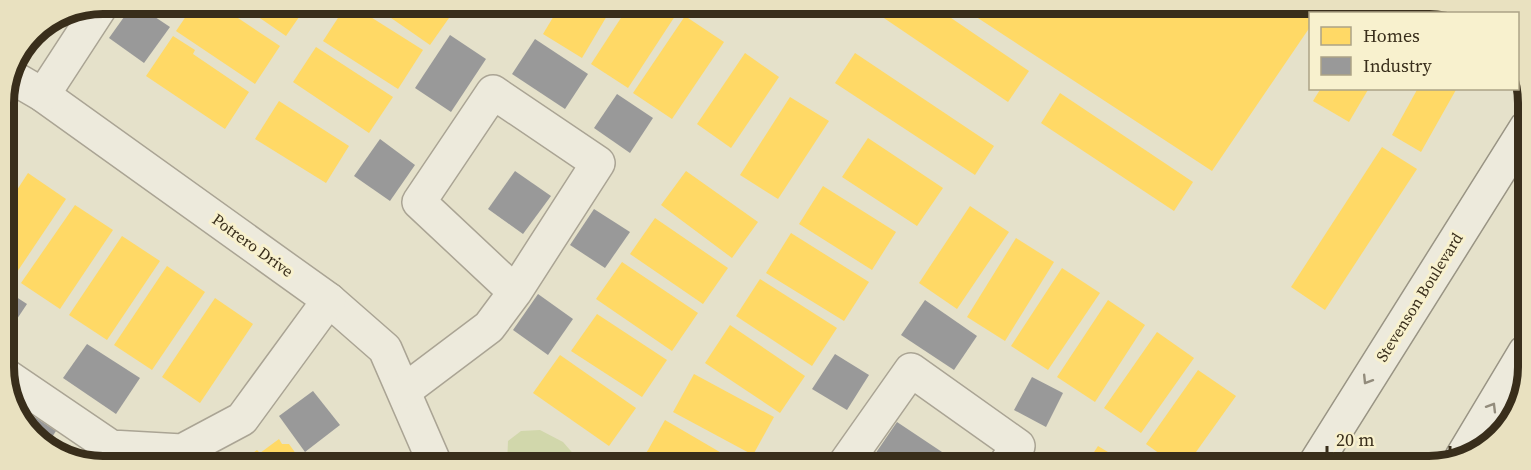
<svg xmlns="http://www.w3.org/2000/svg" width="1531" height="470" font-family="'Source Serif 4',serif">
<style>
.green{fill:#d1d7ab}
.homes{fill:#ffd966}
.industry{fill:#999}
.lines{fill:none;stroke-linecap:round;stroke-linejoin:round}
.street-casing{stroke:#aaa494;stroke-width:36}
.secondary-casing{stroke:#999484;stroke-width:36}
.street{stroke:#edeadc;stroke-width:33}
.secondary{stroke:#edeadc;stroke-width:33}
.oneway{stroke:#938c7c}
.labels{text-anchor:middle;stroke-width:6;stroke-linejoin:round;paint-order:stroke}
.street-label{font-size:16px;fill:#392e1b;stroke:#f8f1ce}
.rim{fill:none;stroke:#392e1b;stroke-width:8}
</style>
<rect width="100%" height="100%" fill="#e5e1ca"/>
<path class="green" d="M540,430l23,12 14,16v7h-70l1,-24 13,-10z"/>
<g class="homes">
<path d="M195,3h27l3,2 -2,3 57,38 -25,38 -79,-53z"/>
<path d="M238,3h52l18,1 -22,32z"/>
<path d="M347,4h3l73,46 -25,39 -75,-48z"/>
<path d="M371,4h79l6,4 -26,37z"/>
<path d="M561,4h53l-32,54 -39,-24z"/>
<path d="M630,4h41l8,6 -51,78 -37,-24z"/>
<path d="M879,5h53l97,66 -21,31 -133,-90z"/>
<path d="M958,5l216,1h151l-5,8h-10v13l-98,144z"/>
<path d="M1369,6h49l-5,8h-48z"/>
<path d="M685,16l39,26 -52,77 -39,-26z"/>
<path d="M173,36l22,14 -2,4 56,38 -24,37 -79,-53z"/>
<path d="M316,47l77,50 -24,36 -76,-51z"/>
<path d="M745,53l34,24 -48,71 -34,-24z"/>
<path d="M855,53l139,93 -19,29 -140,-92z"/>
<path d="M1321,88h48l-20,34 -36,-21z"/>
<path d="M1418,88h39l-36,64 -29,-17z"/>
<path d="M1060,93l133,89 -19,29 -133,-88z"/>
<path d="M790,97l39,24 -51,78 -38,-24z"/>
<path d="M279,101l70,45 -23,37 -71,-44z"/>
<path d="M868,138l75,50 -26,38 -75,-49z"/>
<path d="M1382,147l35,22 -92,141 -34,-23z"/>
<path d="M4,157l13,9 -13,20z"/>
<path d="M686,171l72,51 -26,36 -71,-53z"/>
<path d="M28,173l38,26 -53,79 -9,-6v-62z"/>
<path d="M823,186l73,46 -24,38 -73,-46z"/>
<path d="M75,205l38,25 -53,79 -39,-26z"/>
<path d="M970,206l39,26 -52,77 -38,-26z"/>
<path d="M655,218l73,50 -25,36 -73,-50z"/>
<path d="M791,233l78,49 -25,39 -78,-48z"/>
<path d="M122,236l38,25 -53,79 -38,-25z"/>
<path d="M1016,238l38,24 -49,79 -38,-24z"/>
<path d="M622,262l76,51 -26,38 -76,-52z"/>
<path d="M167,266l38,26 -53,78 -38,-25z"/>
<path d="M1062,268l38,25 -52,77 -37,-24z"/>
<path d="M760,279l77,49 -25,38 -76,-50z"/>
<path d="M215,298l38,26 -53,79 -38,-26z"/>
<path d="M1108,300l37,25 -50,77 -38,-25z"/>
<path d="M597,314l70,46 -25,37 -71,-46z"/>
<path d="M730,325l75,51 -25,37 -75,-50z"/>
<path d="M1157,332l37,26 -53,75 -37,-25z"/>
<path d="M560,355l76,53 -27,38 -76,-53z"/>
<path d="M1198,370l38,26 -50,70h-9l-31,-22z"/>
<path d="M694,374l80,43 -21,38 -80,-43z"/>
<path d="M665,420l77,45h-85l-13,-8z"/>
<path d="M279,439l3,5h7l10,14v6h-61l19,-14 3,3z"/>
<path d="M1098,446l33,20h-46z"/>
</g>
<g class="industry">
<path d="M134,3l36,24 -26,36 -35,-25z"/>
<path d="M450,35l36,24 -35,53 -36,-24z"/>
<path d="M535,39l53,35 -23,35 -53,-35z"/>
<path d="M617,94l36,24 -23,35 -36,-25z"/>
<path d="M380,139l35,26 -25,36 -36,-25z"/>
<path d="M515,171l36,25 -28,38 -35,-25z"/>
<path d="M594,209l36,23 -25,36 -35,-23z"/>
<path d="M4,289l23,15 -22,33z"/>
<path d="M538,294l35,25 -25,36 -35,-25z"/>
<path d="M925,300l52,36 -23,34 -53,-35z"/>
<path d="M87,344l53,34 -24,36 -53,-36z"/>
<path d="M835,354l34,21 -22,35 -35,-21z"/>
<path d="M1032,377l31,16 -17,34 -32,-17z"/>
<path d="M313,391l27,34 -35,27 -26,-36z"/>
<path d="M12,402l44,29 -9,14 -19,-12z"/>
<path d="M897,422l66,44 -78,-1 -12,-8z"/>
<path d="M772,455l17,10h-24z"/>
</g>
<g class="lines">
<defs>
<g id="street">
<path d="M12,77l31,18 286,205 56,49 50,115"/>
<path d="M43,95l60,-92"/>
<path d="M5,375l106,72 71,4 60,-32 87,-119"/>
<path d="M404,391l85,-64 26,-35 83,-129 -105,-71 -74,110 96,90"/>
<path d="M844,465l67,-95 107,76 -14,20"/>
</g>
<g id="secondary">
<path d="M1462,457l63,-105"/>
<path d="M1313,467l213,-339"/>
</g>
</defs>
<use href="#street" class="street-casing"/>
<use href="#secondary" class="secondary-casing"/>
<use href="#street" class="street"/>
<use href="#secondary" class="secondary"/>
</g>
<defs><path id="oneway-chevron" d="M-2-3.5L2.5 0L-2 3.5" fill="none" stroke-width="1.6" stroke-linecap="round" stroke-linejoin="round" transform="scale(1.5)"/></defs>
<g class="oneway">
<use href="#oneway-chevron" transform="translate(1367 380) rotate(122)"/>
<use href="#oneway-chevron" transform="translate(1492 407) rotate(-59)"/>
</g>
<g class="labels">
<g class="street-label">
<text transform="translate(253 245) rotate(36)" y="6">Potrero Drive</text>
<text transform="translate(1419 297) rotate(-58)" y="6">Stevenson Boulevard</text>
</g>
</g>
<path d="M0 0H1531V470H0ZM103 14H1429A89 89 0 0 1 1518 103V367A89 89 0 0 1 1429 456H103A89 89 0 0 1 14 367V103A89 89 0 0 1 103 14Z" fill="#e9e1c0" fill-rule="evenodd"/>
<path class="rim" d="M103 14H1429A89 89 0 0 1 1518 103V367A89 89 0 0 1 1429 456H103A89 89 0 0 1 14 367V103A89 89 0 0 1 103 14Z"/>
<rect x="1309" y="12" width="210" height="78" fill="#f8f1ce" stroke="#aca386" stroke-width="1.5"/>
<rect x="1321" y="27" width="30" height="18" fill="#ffd966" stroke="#aca386" stroke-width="1.5"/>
<text x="1363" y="42" font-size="18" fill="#392e1b">Homes</text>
<rect x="1321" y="57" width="30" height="18" fill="#999999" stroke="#aca386" stroke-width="1.5"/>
<text x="1363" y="72" font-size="18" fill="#392e1b">Industry</text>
<path d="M1327 446v9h123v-9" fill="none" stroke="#392e1b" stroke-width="3"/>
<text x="1336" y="446" font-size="18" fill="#392e1b" stroke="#f8f1ce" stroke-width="4.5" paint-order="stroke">20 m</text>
</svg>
